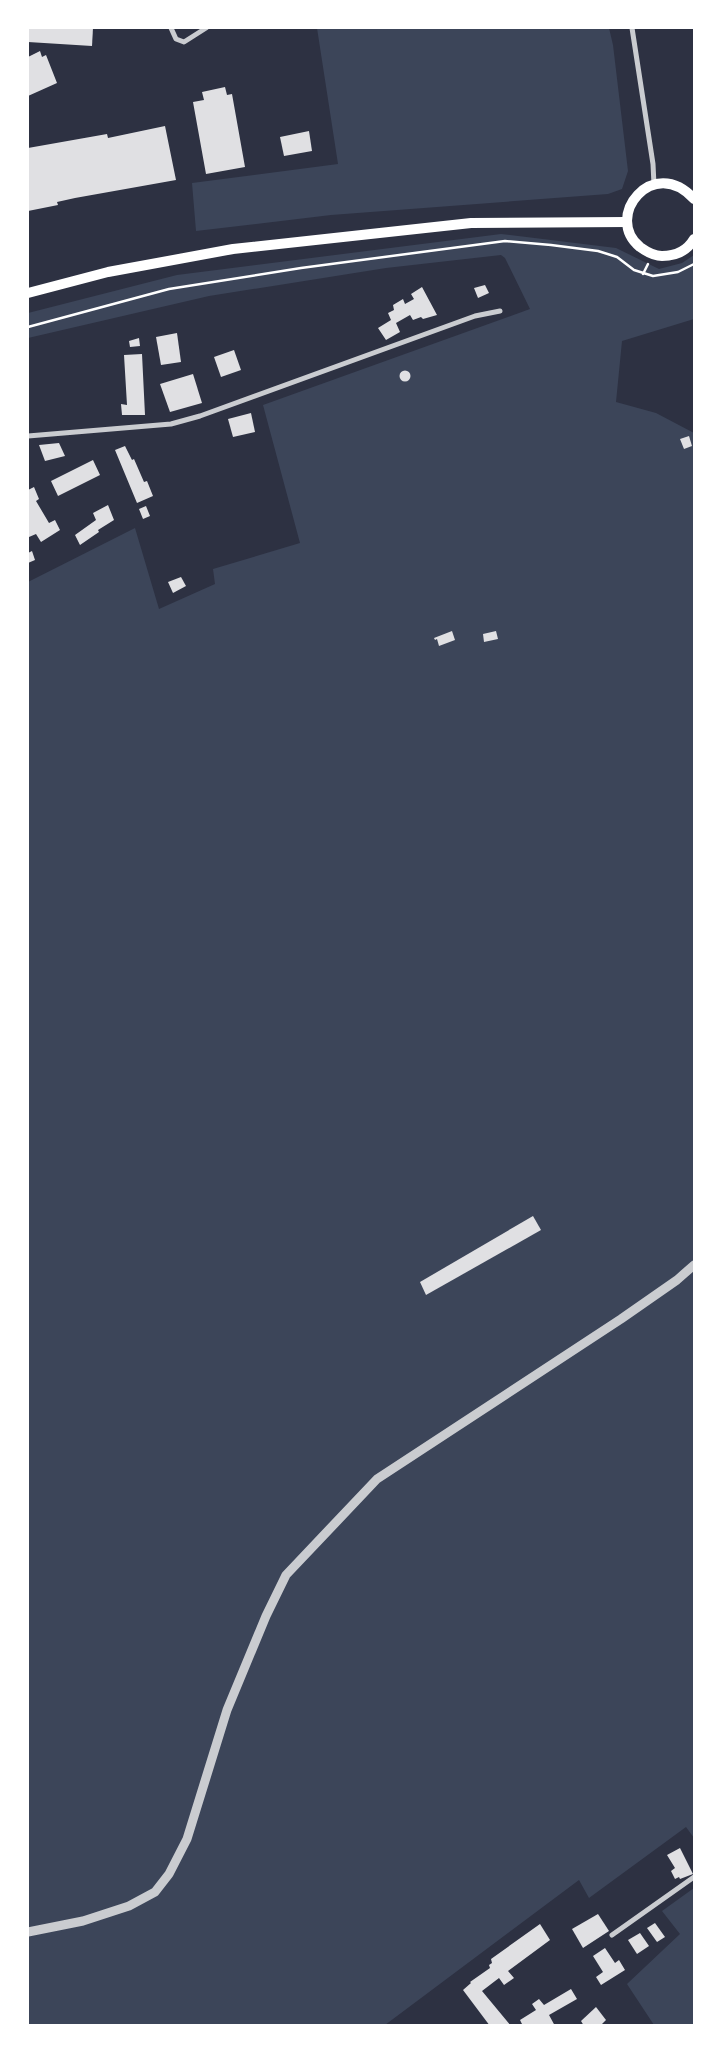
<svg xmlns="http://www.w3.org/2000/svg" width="722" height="2053" font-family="Commissioner,sans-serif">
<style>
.green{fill:#3c4559}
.building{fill:#e0e0e3}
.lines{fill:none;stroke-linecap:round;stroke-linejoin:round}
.path{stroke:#fff;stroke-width:2.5}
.minor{stroke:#caccd0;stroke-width:5}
.tertiary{stroke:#caccd0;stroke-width:9}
.secondary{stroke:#fff;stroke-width:10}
</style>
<rect width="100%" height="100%" fill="#2d3142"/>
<g class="green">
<path d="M317,28h292l4,17 15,126 -6,18 -14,5 -277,21 -135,16 -4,-48 146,-19z"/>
<path d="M501,234l115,14 43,21 23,-6 12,-8v64l-72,22 -6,61 40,11 38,20v1405l-8,-11 -97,71 -10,-18 -194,145 -357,1v-1444l107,-54 24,81 56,-25 -2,-15 87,-26 -37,-138 267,-96 -25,-51 -4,-3 -115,13 -177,28 -181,42v-25l149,-38z"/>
<path d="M694,1888v137h-40l-27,-41 53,-50 -18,-23z"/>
</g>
<g class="building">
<path d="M28,28h65l-1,18 -64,-4z"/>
<path d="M40,51l2,6 4,-2 11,28 -29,13v-39z"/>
<path d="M225,87l2,8 5,-1 13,73 -39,7 -13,-72 11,-2 -2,-8z"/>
<path d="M165,126l11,54 -101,18 -18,4 1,3 -30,6v-63l79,-14 1,4z"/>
<path d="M309,131l3,20 -28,5 -4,-19z"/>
<path d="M485,285l4,8 -11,5 -4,-10z"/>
<path d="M422,287l15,28 -14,4 -2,-2 -8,3 -3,-5 -14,8 4,9 -14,8 -8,-12 13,-8 -3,-7 6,-3 -1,-5 10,-6 2,5 9,-5 -3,-5z"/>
<path d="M177,333l4,29 -20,3 -5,-28z"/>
<path d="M139,338l1,8 -10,1 -1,-6z"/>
<path d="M234,350l7,20 -20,7 -7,-20z"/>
<path d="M142,354l3,61h-23l-1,-11 6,1 -3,-50z"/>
<circle cx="405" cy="376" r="5.5"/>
<path d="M193,374l9,29 -32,9 -10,-28z"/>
<path d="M251,413l4,19 -22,5 -5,-18z"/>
<path d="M689,436l3,10 -8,3 -4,-10z"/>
<path d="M59,443l6,13 -20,5 -6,-16z"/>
<path d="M125,446l7,14 2,-1 10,23 3,-1 6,15 -16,7 -22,-53z"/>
<path d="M93,460l7,15 -42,21 -7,-15z"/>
<path d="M34,487l5,12 -3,2 13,22 6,-3 5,10 -19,12 -5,-8 -7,3 -1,-2v-45z"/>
<path d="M108,505l6,15 -16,10 1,2 -19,13 -5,-10 21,-15 -3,-7z"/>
<path d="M146,506l4,10 -7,3 -4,-10z"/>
<path d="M32,551l3,9 -7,3v-10z"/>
<path d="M181,577l5,9 -13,7 -5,-11z"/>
<path d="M452,631l3,9 -16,6 -2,-7 -2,1 -1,-2z"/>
<path d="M496,631l2,8 -14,3 -1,-8z"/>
<path d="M533,1216l8,14 -115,65 -6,-13z"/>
<path d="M680,1848l13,26 -13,5 -1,-2 -4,2 -4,-8 4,-3 -8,-13z"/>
<path d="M598,1914l11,17 -26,17 -11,-19z"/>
<path d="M655,1923l10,14 -8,5 -10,-14z"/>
<path d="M540,1924l10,16 -42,31 6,7 -10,7 -5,-7 -17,13 29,35h-21l-27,-36 8,-7 -1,-1 20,-14 -1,-3 3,-2 -1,-4z"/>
<path d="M640,1933l9,13 -12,8 -9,-14z"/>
<path d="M605,1948l10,15 4,-3 6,10 -24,15 -5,-8 7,-5 -10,-16z"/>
<path d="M571,1989l6,10 -28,16 6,11h-32l-3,-6 16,-10 -4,-6 7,-5 5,6z"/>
<path d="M596,2007l10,13 -6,6h-16l-3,-5z"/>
</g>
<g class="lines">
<g class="path">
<path d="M643,274l5,-10"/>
<path d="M28,327l141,-38 132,-21 204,-27 46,4 47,6 19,6 17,13 19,6 25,-4 16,-8"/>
</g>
<g class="minor">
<path d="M171,28l5,11 8,3 22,-14"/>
<path d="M632,28l21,136 1,21"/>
<path d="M28,436l143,-12 29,-8 275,-100 25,-5"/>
<path d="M612,1935l82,-58"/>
</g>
<path class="tertiary" d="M28,1932l55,-11 46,-15 26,-14 14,-18 18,-35 40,-129 39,-94 20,-41 91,-96 244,-160 56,-39 17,-15"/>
<g class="secondary">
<path d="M694,199c-41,-45 -91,18 -54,48 7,5 14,9 22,9 13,0 25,-5 32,-17"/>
<path d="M28,293l80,-21 125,-23 238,-26 156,-1"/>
</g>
</g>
<rect width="722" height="2053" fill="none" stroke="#ffffff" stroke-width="58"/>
</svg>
